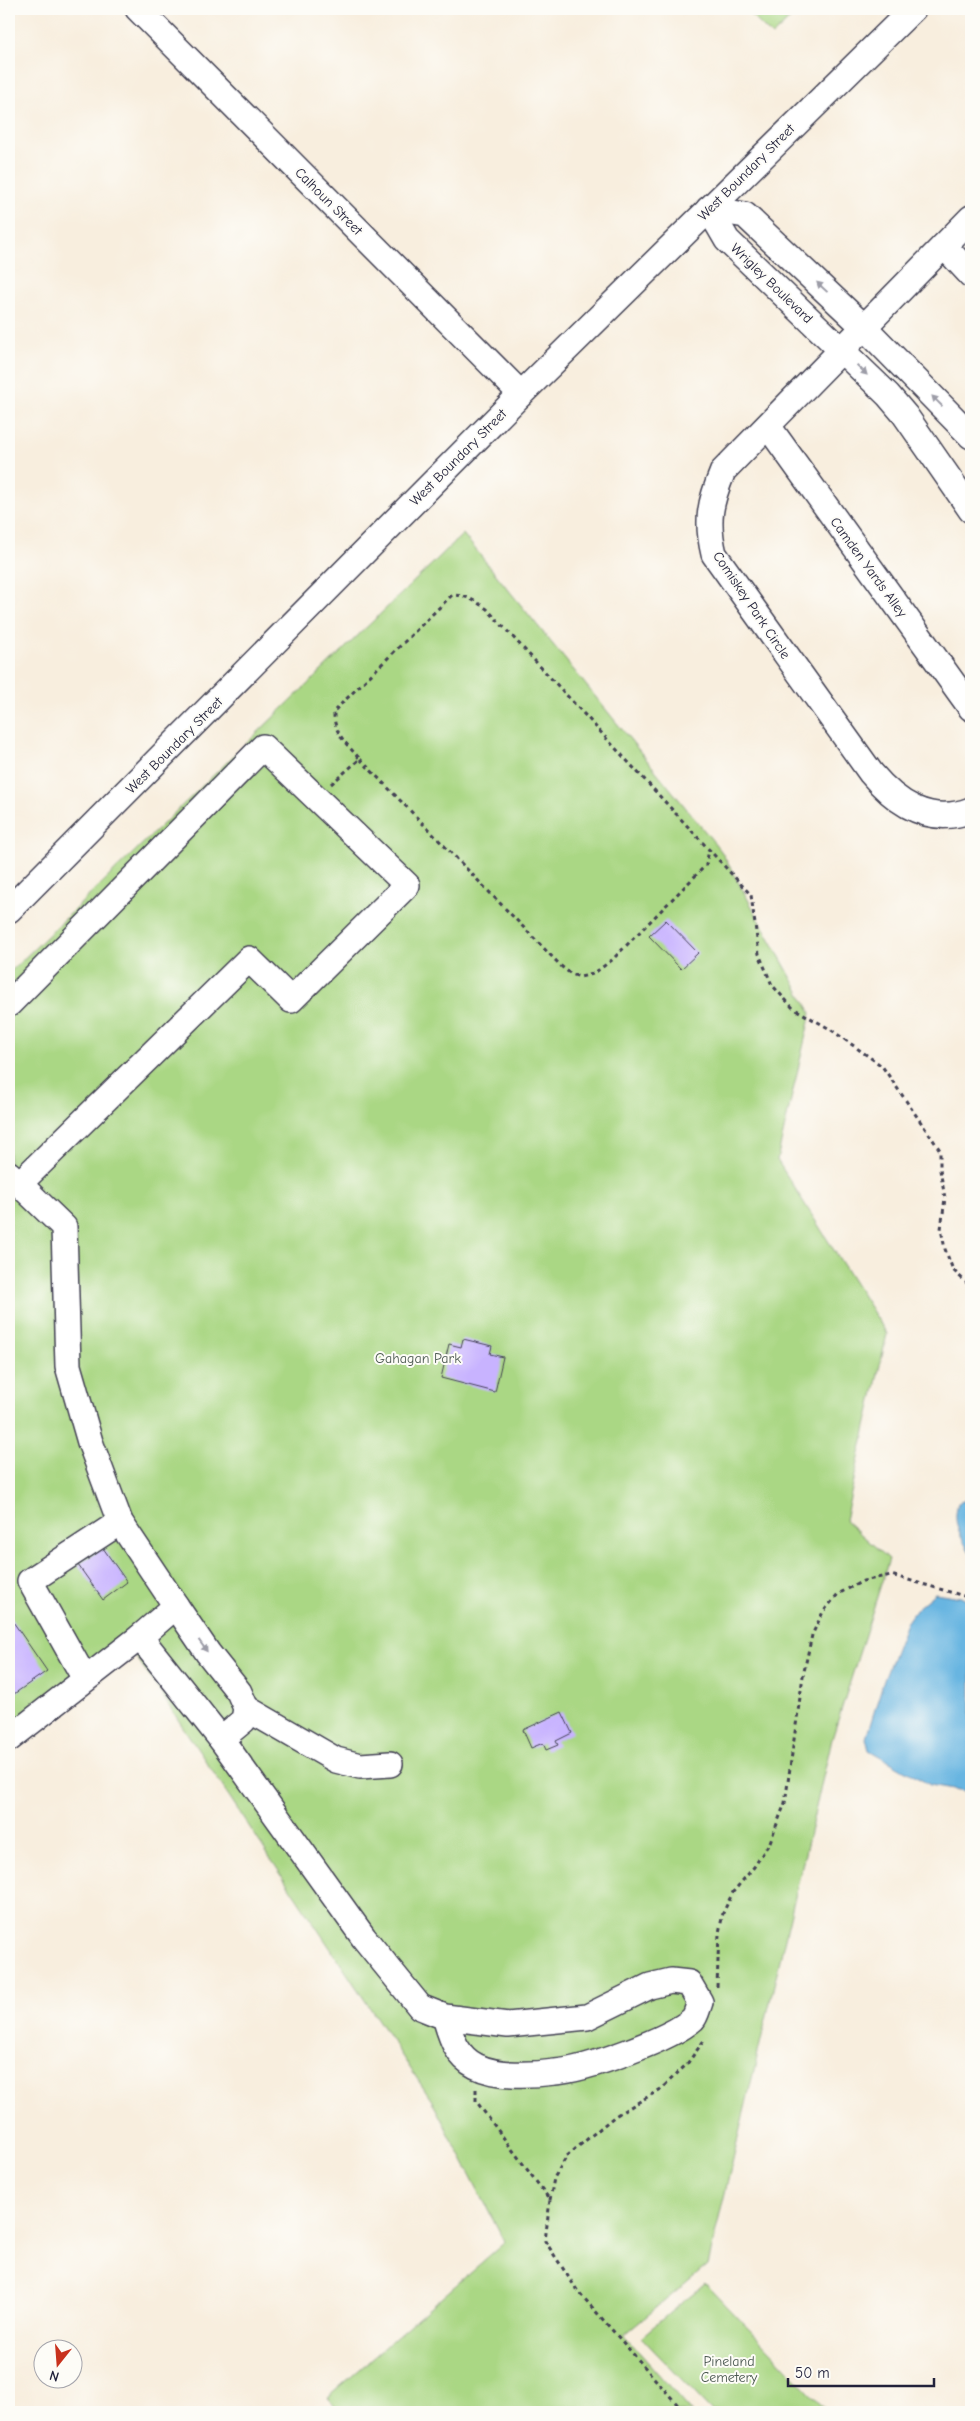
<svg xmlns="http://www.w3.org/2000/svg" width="980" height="2421" font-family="'Comic Neue',sans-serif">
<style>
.green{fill:#aad784;stroke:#667c60}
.water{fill:#67b5e1;stroke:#446c8e}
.building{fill:#c8b3ff}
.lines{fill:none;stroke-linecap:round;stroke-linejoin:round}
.minor-casing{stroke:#424153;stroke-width:28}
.path{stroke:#424153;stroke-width:3;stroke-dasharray:4 4;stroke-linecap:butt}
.minor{stroke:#fff;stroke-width:25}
.oneway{fill:#9c9ca7}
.labels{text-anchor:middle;stroke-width:4;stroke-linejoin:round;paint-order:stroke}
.street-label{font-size:14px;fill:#22223b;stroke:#fdfcf7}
.park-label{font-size:14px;fill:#4b5851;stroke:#fdfcf7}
</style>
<rect width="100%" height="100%" fill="#fdfcf7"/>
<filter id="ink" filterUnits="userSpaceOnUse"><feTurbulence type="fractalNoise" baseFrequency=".02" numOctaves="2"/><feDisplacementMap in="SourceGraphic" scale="10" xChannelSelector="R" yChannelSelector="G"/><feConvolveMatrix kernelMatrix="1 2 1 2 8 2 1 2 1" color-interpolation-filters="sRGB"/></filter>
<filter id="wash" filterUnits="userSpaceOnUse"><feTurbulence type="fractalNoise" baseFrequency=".0096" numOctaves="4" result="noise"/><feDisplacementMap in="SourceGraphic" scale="20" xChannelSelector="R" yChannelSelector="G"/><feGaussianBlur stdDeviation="1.12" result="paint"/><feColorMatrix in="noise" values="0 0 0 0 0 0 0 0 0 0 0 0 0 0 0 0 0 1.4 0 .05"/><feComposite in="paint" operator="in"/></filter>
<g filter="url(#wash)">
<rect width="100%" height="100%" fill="#f8eede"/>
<g class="green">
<path d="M745,9h55l-28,27z"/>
<path d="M463,534l258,317 90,162 -34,147 110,174 -42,186 44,39 -57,180 -124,526 -84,70 68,77h-351l-14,-14 178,-156 -73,-141 -301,-452 -122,94v-770z"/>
<path d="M705,2283l123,129h-115l-72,-75z"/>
</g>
<g class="water">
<path d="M971,1498v56c-11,-18 -19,-30 -13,-51z"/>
<path d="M935,1593l26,4 10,6v189l-41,-7 -61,-35 -3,-12 18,-58 22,-57 10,-14z"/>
</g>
<g id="blocks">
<g class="building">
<path d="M666,920l32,33 -17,16 -32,-33z"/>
<path d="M463,1339l29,7 -2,8 13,3 -8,35 -54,-14 8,-34 12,3z"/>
<path d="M103,1548l24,34 -24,18 -25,-35z"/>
<path d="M9,1616l38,55 -36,25 -2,-2z"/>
<path d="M562,1712l10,21 -16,8 2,4 -12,5 -3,-7 -12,5 -8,-18z"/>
</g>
</g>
</g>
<g filter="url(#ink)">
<use href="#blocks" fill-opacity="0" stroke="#424153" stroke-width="1"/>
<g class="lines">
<defs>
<g id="minor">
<path d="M138,9l383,385"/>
<path d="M709,209l18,31 161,155 17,20 66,95"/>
<path d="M709,209l36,6 120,113 106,108"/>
<path d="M971,218l-248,253c-13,31 -17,50 -9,83l157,219c26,31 59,53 100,37"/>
<path d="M944,246l27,29"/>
<path d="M768,426l203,282"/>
<path d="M9,910l512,-516 392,-385"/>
<path d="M9,1004l254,-257 144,138 -116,115 -42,-41 -230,225"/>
<path d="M9,1174l55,53 4,139 22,76 30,80 56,84 -36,31 81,102 143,199 56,69 25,10 63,8 79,-8 63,-31 21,-5 18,2 11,19c-2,5 -4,14 -7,17 -22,20 -108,51 -138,53 -22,3 -58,5 -79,-6 -20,-10 -25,-29 -31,-49"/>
<path d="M176,1606l32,47 31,39 7,16 -2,12 -23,19"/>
<path d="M85,1679l-55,-98 90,-59"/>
<path d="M246,1708l90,52 24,6 30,-2"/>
<path d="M9,1739l131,-102"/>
</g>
</defs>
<use href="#minor" class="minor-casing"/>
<g class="path">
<path d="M360,759l202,208 9,7 9,3 13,-3 19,-14 94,-95 3,-15"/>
<path d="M331,784l29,-25c-14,-16 -27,-26 -26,-48l118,-116c15,0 23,6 35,14l264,286 8,59 13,31 21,23 37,21 52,37 58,84v20l5,28 -4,31 4,20 8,21 18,17"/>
<path d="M717,1987l2,-54 4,-20 10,-21 21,-25 16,-25 15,-39 18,-127 9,-41 11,-23 15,-18 25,-13 28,-6 80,23"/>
<path d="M476,2089v12l74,99 -5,41 32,49 107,122"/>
<path d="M550,2200l4,-22 13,-22 48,-40 46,-27 26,-25 18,-25"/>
</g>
<use href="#minor" class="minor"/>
</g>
<defs><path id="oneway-solid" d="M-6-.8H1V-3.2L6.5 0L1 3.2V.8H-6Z" transform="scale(1.25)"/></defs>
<g class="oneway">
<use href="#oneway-solid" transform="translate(822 287) rotate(-137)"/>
<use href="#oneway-solid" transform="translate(862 370) rotate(44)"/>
<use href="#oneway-solid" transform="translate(937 401) rotate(-135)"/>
<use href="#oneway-solid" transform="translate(203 1646) rotate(54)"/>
</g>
</g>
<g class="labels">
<g class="street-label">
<text transform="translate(746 172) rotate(-45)" y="5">West Boundary Street</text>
<text transform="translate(329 201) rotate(45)" y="5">Calhoun Street</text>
<text transform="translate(772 283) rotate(44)" y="5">Wrigley Boulevard</text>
<text transform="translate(458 457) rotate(-45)" y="5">West Boundary Street</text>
<text transform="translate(869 567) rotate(54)" y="5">Camden Yards Alley</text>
<text transform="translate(752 605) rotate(56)" y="5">Comiskey Park Circle</text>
<text transform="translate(174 745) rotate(-45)" y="5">West Boundary Street</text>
</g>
<g class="park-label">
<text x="418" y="1363">Gahagan Park</text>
<text x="729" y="2366">Pineland<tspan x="729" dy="16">Cemetery</tspan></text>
</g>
</g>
<rect width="980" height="2421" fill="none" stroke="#fdfcf7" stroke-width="30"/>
<g transform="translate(58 2364) rotate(197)"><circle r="24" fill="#fdfcf7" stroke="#a5a5ac"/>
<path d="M0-4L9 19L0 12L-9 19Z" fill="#c8321e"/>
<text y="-8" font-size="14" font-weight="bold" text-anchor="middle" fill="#22223b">N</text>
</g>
<path d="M788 2378v8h146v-8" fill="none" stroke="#22223b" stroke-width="2.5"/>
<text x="795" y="2378" font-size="15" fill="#22223b" stroke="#fdfcf7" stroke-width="4" paint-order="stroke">50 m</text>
</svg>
